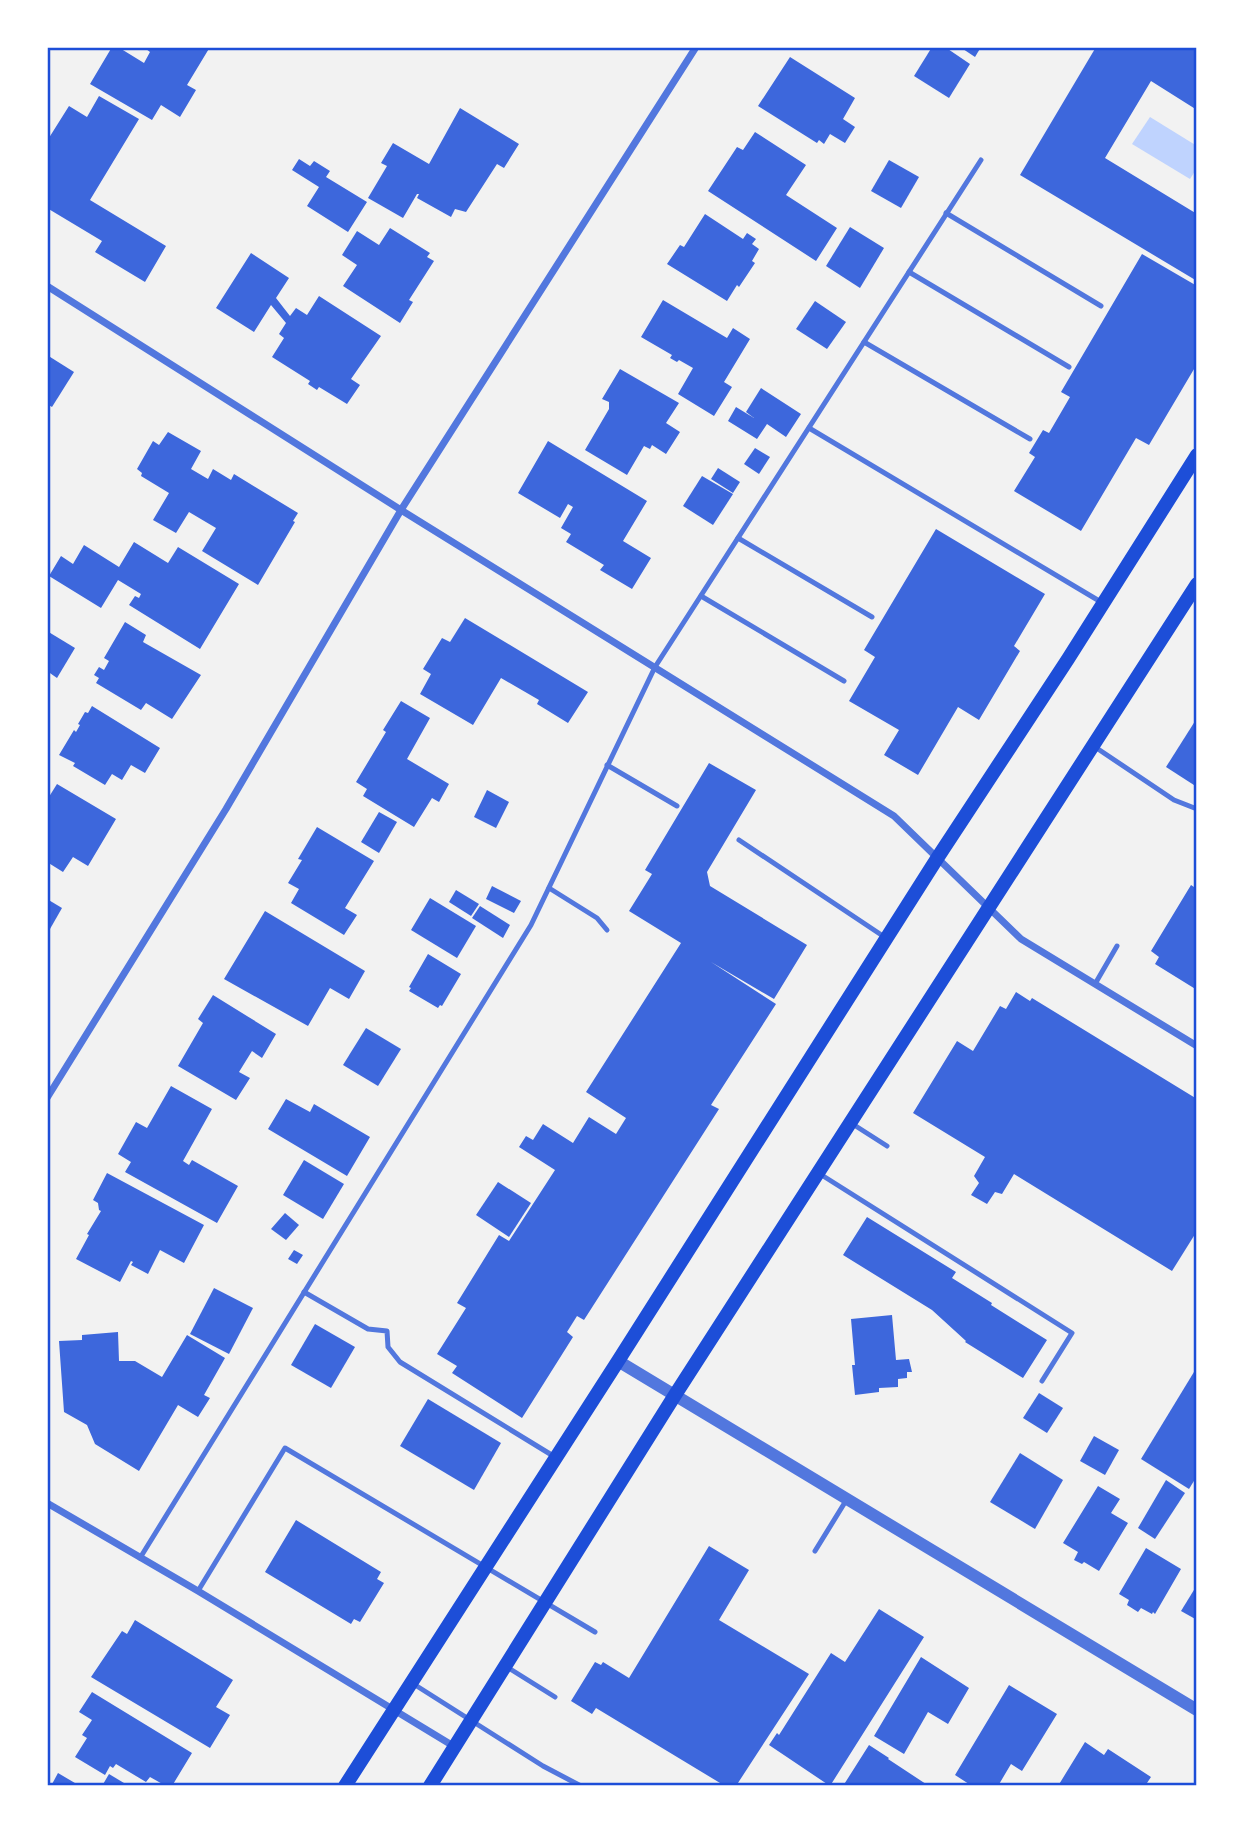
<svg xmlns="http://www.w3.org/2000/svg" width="1244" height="1833" font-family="'DM Sans',sans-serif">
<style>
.water{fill:#bfd3fe}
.building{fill:#3d67dc}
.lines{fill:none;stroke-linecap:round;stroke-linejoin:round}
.service{stroke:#5277de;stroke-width:5}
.minor{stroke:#5277de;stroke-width:7}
.tertiary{stroke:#5277de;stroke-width:12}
.secondary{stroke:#1d4ed8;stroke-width:14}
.neatline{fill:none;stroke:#1d4ed8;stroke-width:2.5}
</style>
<rect width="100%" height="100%" fill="#f2f2f2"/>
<path class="water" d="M1150,117l47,29v22l-7,11 -58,-35z"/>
<g class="building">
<path d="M112,47h6l26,16 6,-11 -4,-3 1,-2h63l-23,38 9,5 -16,27 -19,-12 -9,15 -62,-36z"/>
<path d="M932,47h13l25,17 -21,34 -35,-22z"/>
<path d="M960,47h21l-6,10z"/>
<path d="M1096,47h101v63l-46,-29 -46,77 92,56v67l-177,-106z"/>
<path d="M790,57l65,41 -12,21 12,8 -10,16 -15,-9 -6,10 -5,-4 -2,3 -59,-37z"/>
<path d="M99,96l40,23 -49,81 76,46 -21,36 -50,-30 7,-11 -55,-33v-67l22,-35 18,11z"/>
<path d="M460,108l59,36 -15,24 -7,-4 -31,48 -11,-3 -4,8 -34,-19 2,-4h-2l-14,24 -35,-20 19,-32 -6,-3 12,-20 36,21z"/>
<path d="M755,132l51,33 -20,30 51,33 -21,33 -108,-70 29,-44 6,3z"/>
<path d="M299,159l11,7 4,-5 16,10 -4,6 41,25 -19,30 -41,-26 12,-19 -27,-17z"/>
<path d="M889,160l30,17 -18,31 -30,-17z"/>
<path d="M705,214l38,25 4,-6 9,6 -4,5 7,5 -7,12 3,2 -16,24 -2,-2 -10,16 -60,-37 13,-19 4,2z"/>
<path d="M850,227l34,21 -24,40 -34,-22z"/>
<path d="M390,228l40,25 -3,4 7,4 -25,39 4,2 -13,21 -57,-37 14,-21 -15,-10 15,-24 22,14z"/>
<path d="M251,253l38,25 -13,20 14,18 6,-8 11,7 12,-19 62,40 -30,43 9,6 -13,19 -28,-17 -2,3 -9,-6 2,-3 -38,-24 12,-19 -5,-4 7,-11 -15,-18 -17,27 -38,-24z"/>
<path d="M1142,254l55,32v78l-48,81 -13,-7 -55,93 -67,-40 21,-34 -6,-4 14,-23 6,3 21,-36 -9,-5z"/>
<path d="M663,300l64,38 6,-10 17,11 -26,43 8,5 -18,29 -36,-22 15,-26 -14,-8 -2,2 -7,-4 2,-3 -31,-18z"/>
<path d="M815,301l31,21 -19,27 -31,-20z"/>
<path d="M47,355l27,17 -22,35 -5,-3z"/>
<path d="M620,369l59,34 -13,20 14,9 -14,22 -14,-9 -2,4 -6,-3 -17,29 -42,-25 24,-41v-7l-7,-3z"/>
<path d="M761,388l40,26 -15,23 -19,-13 -10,15 -29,-18 8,-14 18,11 -8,-6z"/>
<path d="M168,432l33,19 -10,18 17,10 5,-10 18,11 3,-6 64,39 -5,8 2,1 -37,63 -56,-34 14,-23 -27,-16 -13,21 -23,-13 16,-27 -28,-17 1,-3 -5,-4 16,-28 6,4z"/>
<path d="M548,441l99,60 -24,40 28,17 -19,31 -32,-19 4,-5 -38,-23 5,-8 -10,-6 12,-21 -5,-3 -8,14 -42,-25z"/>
<path d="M755,448l15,9 -11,17 -15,-10z"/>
<path d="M718,468l22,14 -7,11 -22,-14z"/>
<path d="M702,476l31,18 -20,31 -30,-19z"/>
<path d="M936,529l109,65 -31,52 6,5 -41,69 -21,-13 -40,68 -34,-20 15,-25 -50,-29 26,-44 -11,-7z"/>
<path d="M134,542l34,21 10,-16 61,37 -39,65 -71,-44 6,-9 4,2 2,-4 -23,-14 -17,28 -52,-32 12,-20 12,8 11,-19 35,22z"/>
<path d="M465,618l123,74 -20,31 -31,-19 2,-4 -38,-22 -28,47 -53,-31 11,-20 -8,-5 19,-31 8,4z"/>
<path d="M125,622l21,13 -3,7 58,33 -29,44 -26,-16 -5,7 -45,-27 3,-5 -5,-3 5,-8 5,3 5,-9 -5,-3z"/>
<path d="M47,631l28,17 -18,30 -10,-7z"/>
<path d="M401,701l29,17 -23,41 42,25 -10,18 -7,-4 -18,29 -51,-31 4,-7 -11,-7 30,-50 -3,-2z"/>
<path d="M92,706l68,42 -15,25 -14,-8 -9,15 -10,-6 -7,11 -32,-19 2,-3 -16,-8 15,-25 2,2 4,-7 -2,-1 7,-12 3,1z"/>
<path d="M1197,718v69l-31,-20z"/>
<path d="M709,763l47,27 -49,82 3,14 97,59 -33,54 -63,-37 65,42 -65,101 8,4 -135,211 -7,-4 -10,16 6,5 -51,81 -70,-45 5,-7 -20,-12 29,-46 -9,-5 42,-68 10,6 46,-71 -36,-23 7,-11 7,4 10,-16 30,19 16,-26 27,17 10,-16 -40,-26 95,-149 -52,-32 23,-37 -7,-4z"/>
<path d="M57,784l59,35 -28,47 -15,-9 -10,15 -16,-10v-62z"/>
<path d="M487,790l22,12 -13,26 -22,-11z"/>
<path d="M379,812l18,10 -18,31 -18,-11z"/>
<path d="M317,827l57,34 -29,47 12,7 -13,20 -53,-32 8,-14 -11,-6 14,-23 -4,-1z"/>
<path d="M1197,883v107l-42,-26 4,-7 -8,-6 40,-66 3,2z"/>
<path d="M492,886l29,15 -7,12 -28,-14z"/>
<path d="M456,890l23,14 -8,12 -22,-14z"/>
<path d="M430,898l46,28 -19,32 -46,-28z"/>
<path d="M47,899l15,9 -12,21 -3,-2z"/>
<path d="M480,906l30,19 -7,13 -31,-20z"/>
<path d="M265,911l100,60 -16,28 -19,-11 -22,38 -84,-47z"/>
<path d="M428,954l33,20 -19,32 -2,-1 -2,3 -29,-17 2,-3 -2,-1z"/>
<path d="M1016,992l14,9 2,-3 165,101v132l-25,40 -158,-97 -12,20 -7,-2 -8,12 -16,-9 8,-12 -5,-7 11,-19 -72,-44 44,-72 16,10 27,-45 6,3z"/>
<path d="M213,995l63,39 -14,24 -10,-7 -13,21 11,6 -14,22 -58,-34 25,-43 -5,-4z"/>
<path d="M366,1028l35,21 -23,37 -35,-21z"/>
<path d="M171,1086l41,23 -29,52 6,4 3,-5 46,26 -21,37 -92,-51 6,-10 -13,-8 18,-32 11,6z"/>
<path d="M286,1099l24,13 4,-8 56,33 -23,39 -79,-47z"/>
<path d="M304,1160l40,24 -21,35 -40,-24z"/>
<path d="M107,1173l97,52 -20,38 -24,-13 -12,24 -17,-9 2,-3 -2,-1 -11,21 -44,-23 13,-24 -2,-1 14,-23 -2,-1 -1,-7 -5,-3z"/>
<path d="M498,1182l33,21 -22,34 -33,-22z"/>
<path d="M285,1213l14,12 -13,15 -15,-11z"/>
<path d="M867,1217l89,55 -4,6 40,25 -1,2 56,35 -24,38 -58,-36 1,-1 -34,-31 -89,-55z"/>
<path d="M294,1250l9,5 -6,9 -9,-5z"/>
<path d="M214,1288l39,20 -24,46 -39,-20z"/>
<path d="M892,1315l4,45 13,-1 3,13h-5v6l-9,1v8l-19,1v4l-24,3 -3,-30h3l-4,-46z"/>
<path d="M315,1324l40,23 -24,41 -40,-23z"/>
<path d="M118,1332l1,29h16l27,16 25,-42 38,23 -21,37 6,3 -12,19 -20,-12 -39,66 -44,-27 -8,-19 -23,-13 -5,-71 23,-1v-5z"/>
<path d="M1197,1367v109l-8,13 -48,-30z"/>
<path d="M1039,1393l24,15 -16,25 -24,-15z"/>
<path d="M428,1399l73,44 -27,47 -74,-44z"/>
<path d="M1094,1436l25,14 -14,25 -25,-14z"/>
<path d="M1020,1453l43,27 -28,49 -45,-27z"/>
<path d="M1166,1480l19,13 -30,46 -17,-11z"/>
<path d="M1098,1486l22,13 -9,14 17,10 -29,48 -15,-9 -2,2 -8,-4 4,-8 -15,-9z"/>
<path d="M296,1520l85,52 -4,7 7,4 -24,39 -6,-3 -3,5 -86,-52z"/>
<path d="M709,1546l40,24 -30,50 90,54 -73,112h-11l-129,-78 -4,6 -21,-13 24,-39 6,3 2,-3 26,16z"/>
<path d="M1146,1548l35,21 -26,45 -2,-2 -1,2 -11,-6 -3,4 -11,-7 2,-5 -10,-6z"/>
<path d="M1197,1585v35l-16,-9z"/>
<path d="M879,1609l45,28 -94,149 -61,-41 8,-12 2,2 52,-82 14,9z"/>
<path d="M135,1620l98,60 -17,27 14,8 -20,33 -119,-71 31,-46 5,3z"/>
<path d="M921,1657l48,31 -21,36 -20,-12 -24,42 -30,-18z"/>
<path d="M1009,1685l48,29 -35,57 -11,-7 -13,22h-26l-17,-11z"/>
<path d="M92,1692l100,61 -20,33h-6l-16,-9 -4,5 -30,-18 -3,4 -3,-2 -5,9 -30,-18 12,-19 -5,-3 10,-15 -13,-8z"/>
<path d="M1085,1742l19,13 4,-6 43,28 -6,9h-87z"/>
<path d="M869,1745l20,13 -1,1 41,27h-86z"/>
<path d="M58,1773l22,13h-29z"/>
<path d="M109,1774l20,12h-27z"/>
</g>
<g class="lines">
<g class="service">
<path d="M946,213l155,93"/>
<path d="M909,272l160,95"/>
<path d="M864,342l166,97"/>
<path d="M809,428l292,174"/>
<path d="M738,538l134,79"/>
<path d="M701,596l143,85"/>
<path d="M1095,747l79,53 23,9"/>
<path d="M607,765l70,41"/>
<path d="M739,840l147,98"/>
<path d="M549,888l48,30 10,12"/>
<path d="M1095,984l22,-38"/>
<path d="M851,1123l36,23"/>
<path d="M820,1174l252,159 -30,48"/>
<path d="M304,1292l64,37 19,2 1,16 12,15 155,95"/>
<path d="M815,1551l32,-52"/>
<path d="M140,1558l391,-633 124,-258 326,-507"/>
<path d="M198,1591l87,-143 310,184"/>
<path d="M507,1667l48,30"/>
<path d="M412,1683l131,83 38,20"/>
</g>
<g class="minor">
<path d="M47,286l354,224 493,306 127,123 176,107"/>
<path d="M47,1098l179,-289 175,-299 295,-463"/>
<path d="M47,1503l151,88 257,156"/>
</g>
<path class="tertiary" d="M618,1361l579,349"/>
<g class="secondary">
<path d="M345,1786l273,-425 320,-504 130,-198 129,-204"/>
<path d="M430,1786l245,-391 522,-811"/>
</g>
</g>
<rect width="1244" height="1833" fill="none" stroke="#ffffff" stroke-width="98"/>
<rect x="49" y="49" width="1146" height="1735" class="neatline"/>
</svg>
